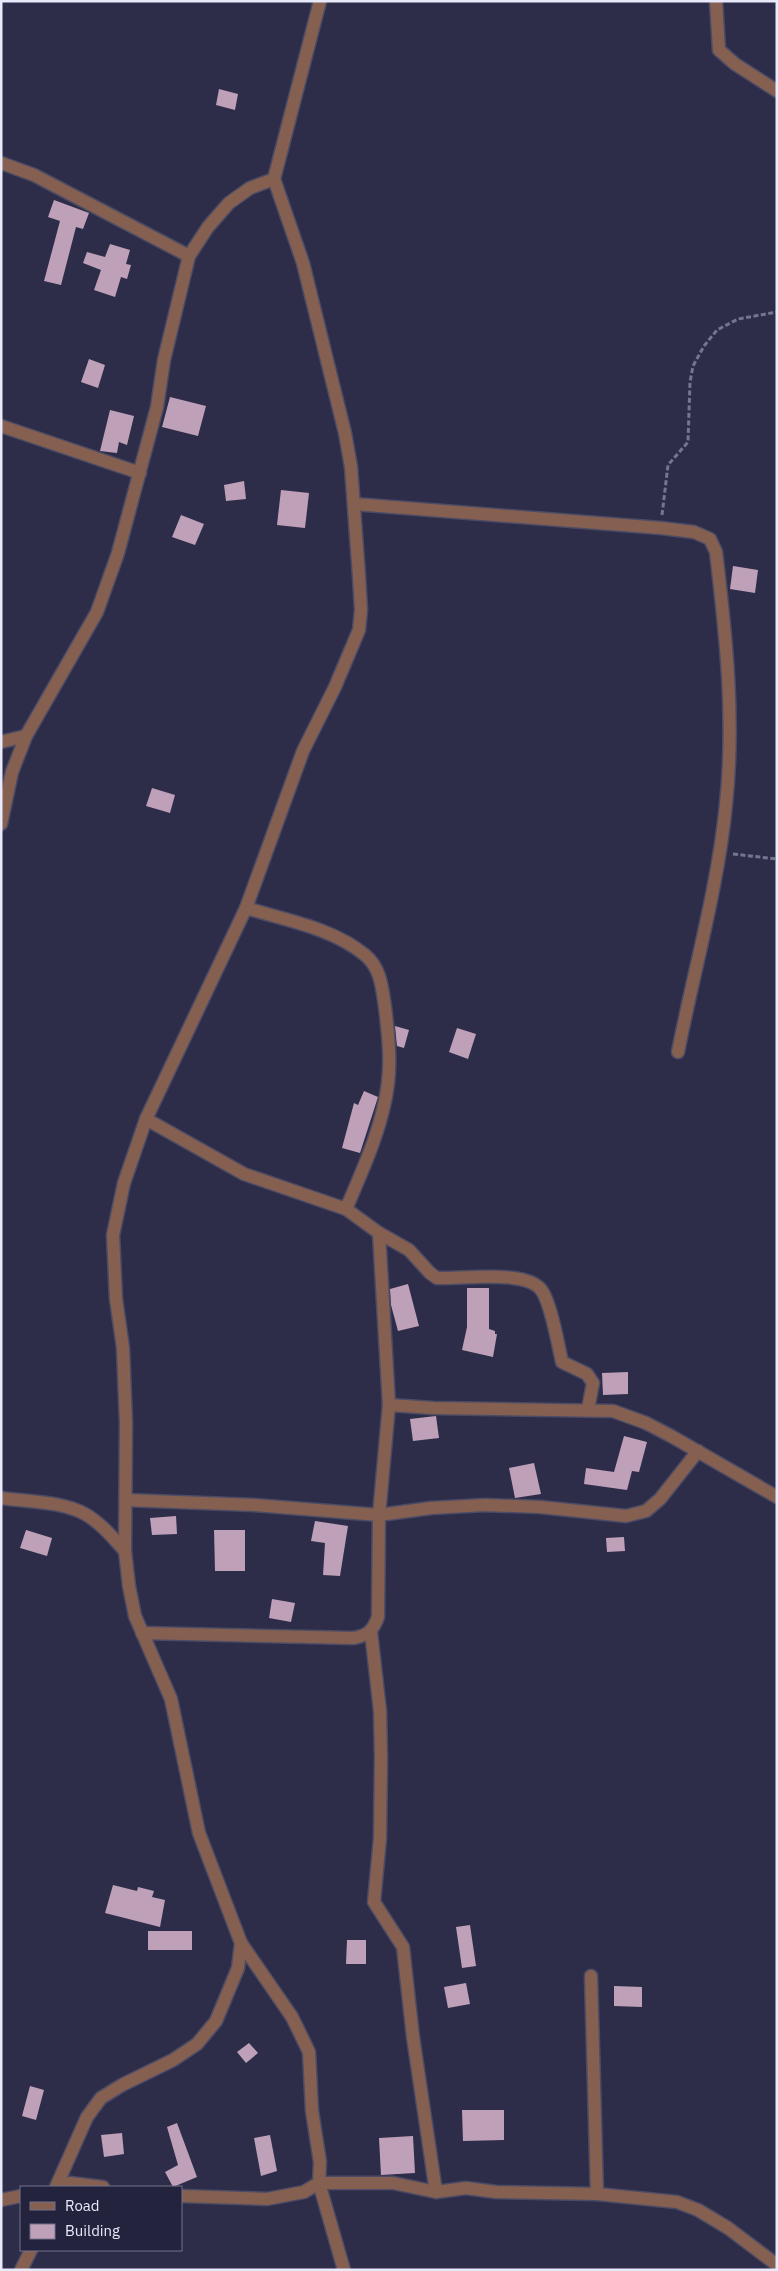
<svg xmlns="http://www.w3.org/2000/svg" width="778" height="2271" font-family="'IBM Plex Sans',sans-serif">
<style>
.building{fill:#bfa0b9}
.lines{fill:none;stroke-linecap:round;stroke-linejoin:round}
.minor-casing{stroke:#4c4b66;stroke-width:15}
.path{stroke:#75758d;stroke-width:3;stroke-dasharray:5 2.5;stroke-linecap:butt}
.minor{stroke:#856050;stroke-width:12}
</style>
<rect width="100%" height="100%" fill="#2e2d49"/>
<g class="building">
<path d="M219,89l19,5 -3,16 -19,-5z"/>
<path d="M54,200l35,13 -6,16 -7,-2 -15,58 -17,-4 16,-60 -12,-4z"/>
<path d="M110,244l20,6 -4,14 5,1 -4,14 -6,-2 -6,20 -21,-7 7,-20 -18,-7 4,-11 18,5z"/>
<path d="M89,359l16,6 -7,23 -17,-6z"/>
<path d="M170,397l36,9 -8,30 -36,-9z"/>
<path d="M110,410l24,6 -7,29 -8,-3 -2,11 -17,-2z"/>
<path d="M244,481l2,18 -20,2 -2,-16z"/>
<path d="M281,490l28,3 -4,35 -28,-3z"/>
<path d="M181,515l23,9 -9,21 -23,-8z"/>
<path d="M733,566l25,4 -3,23 -25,-4z"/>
<path d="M152,788l23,7 -5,18 -24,-7z"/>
<path d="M395,1026l14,4 -5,18 -7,-2z"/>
<path d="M457,1028l19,6 -8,25 -19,-7z"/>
<path d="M364,1091l14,6 -18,56 -18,-5 12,-45 4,2z"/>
<path d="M408,1284l11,42 -21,5 -7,-26 -1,-16z"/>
<path d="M467,1288h22v41l6,2v3h2l-4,23 -31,-7 5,-23z"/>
<path d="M628,1372v22l-25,1 -1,-22z"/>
<path d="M436,1416l3,22 -26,3 -3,-22z"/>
<path d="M624,1436l23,6 -8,30 -7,-1 -5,19 -43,-6 2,-16 28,4z"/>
<path d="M534,1463l7,31 -26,4 -6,-30z"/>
<path d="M176,1516l1,18 -25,1 -2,-17z"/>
<path d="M315,1521l33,5 -8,50 -17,-1 2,-32 -14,-2z"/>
<path d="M26,1530l26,8 -5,18 -27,-8z"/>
<path d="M214,1530h31v41h-30z"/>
<path d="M624,1537l1,14 -18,1 -1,-14z"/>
<path d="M272,1599l23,4 -4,19 -22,-4z"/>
<path d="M113,1885l24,6 1,-4 16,4 -2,6 13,3 -5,27 -55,-14z"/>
<path d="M470,1925l6,41 -14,2 -6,-41z"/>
<rect x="148" y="1931" width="44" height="19"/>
<path d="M347,1940h19v24h-20z"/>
<path d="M466,1983l4,21 -22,4 -4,-21z"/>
<path d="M614,1986l28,1v20l-28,-1z"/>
<path d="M249,2043l9,10 -12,10 -9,-11z"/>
<path d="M30,2086l14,4 -8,30 -14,-4z"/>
<path d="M462,2110h42v30l-41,1z"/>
<path d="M177,2123l20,54 -24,10 -8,-15 13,-7 -11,-38z"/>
<path d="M122,2133l2,21 -20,3 -3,-22z"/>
<path d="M270,2135l7,36 -16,5 -7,-38z"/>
<path d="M413,2136l2,37 -34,2 -2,-37z"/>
</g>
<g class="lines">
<defs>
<g id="minor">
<path d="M716,1l3,49 16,14 42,27"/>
<path d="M1,163l33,12 155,81"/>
<path d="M1,426l139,47"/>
<path d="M354,504l307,24 33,4 16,7 6,13c10,84 19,167 10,252 -8,83 -32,166 -48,248"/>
<path d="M1,742l25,-6"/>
<path d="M1,824l11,-52 14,-36 71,-124 21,-59 39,-146 7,-47 25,-104 19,-29 21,-24 21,-15 24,-9"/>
<path d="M246,908c39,12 87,20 119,47 16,13 17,33 20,52 3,25 6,51 3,76 -5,43 -25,86 -42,126"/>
<path d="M146,1119l98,55 102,35 33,24 30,17 21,23 7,5c24,1 92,-9 105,13 9,13 16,53 20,71l25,12 6,9 -5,26"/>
<path d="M389,1405l44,3 180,3 33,12 25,13 106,61"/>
<path d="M1,1498c27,4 60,3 84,16 16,9 28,24 40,37"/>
<path d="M126,1500l128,5 125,10 52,-7 54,-3 55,2 86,9 20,-5 14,-12 38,-48"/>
<path d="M371,1632l9,79 1,47 -1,80 -6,64 29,45 10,90 23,155"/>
<path d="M142,1633l211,5c14,-2 20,-7 25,-21l1,-102 10,-110 -10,-172"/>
<path d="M241,1943l51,74 17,35 3,59 8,51 -1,21 25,87"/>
<path d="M591,1976l6,218"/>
<path d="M56,2187l31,-70 14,-19 21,-13 51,-25 24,-16 19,-23 22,-53 3,-25 -42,-110 -28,-134 -36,-83 -6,-30 -4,-35 1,-128 -3,-75 -7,-49 -3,-64 11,-52 22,-64 100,-211 57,-157 32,-64 24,-57 2,-20 -2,-34 -8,-109 -6,-34 -42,-170 -29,-84 46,-178"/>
<path d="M59,2187l11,-4 33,4"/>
<path d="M181,2196l86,3 37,-7 15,-9h74l43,9 30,-4 30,4 101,2 80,8 21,8 30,18 49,37"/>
<path d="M1,2200l20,-4"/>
<path d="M21,2270l10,-20"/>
</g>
</defs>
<use href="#minor" class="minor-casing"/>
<g class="path">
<path d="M662,515l6,-50 20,-23 2,-60 3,-16 11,-20 13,-16 21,-11 39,-7"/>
<path d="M733,854l44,5"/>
</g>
<use href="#minor" class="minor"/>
</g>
<rect width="778" height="2271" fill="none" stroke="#e9e9fc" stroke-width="5"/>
<rect x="20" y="2186" width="162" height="65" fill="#24233e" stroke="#73728a"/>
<rect x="30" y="2202" width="25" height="8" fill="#856050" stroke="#73728a"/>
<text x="65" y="2211" font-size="15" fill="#e9e9fc">Road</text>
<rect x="30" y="2224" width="25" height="15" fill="#bfa0b9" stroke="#73728a"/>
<text x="65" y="2236" font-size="15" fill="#e9e9fc">Building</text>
</svg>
